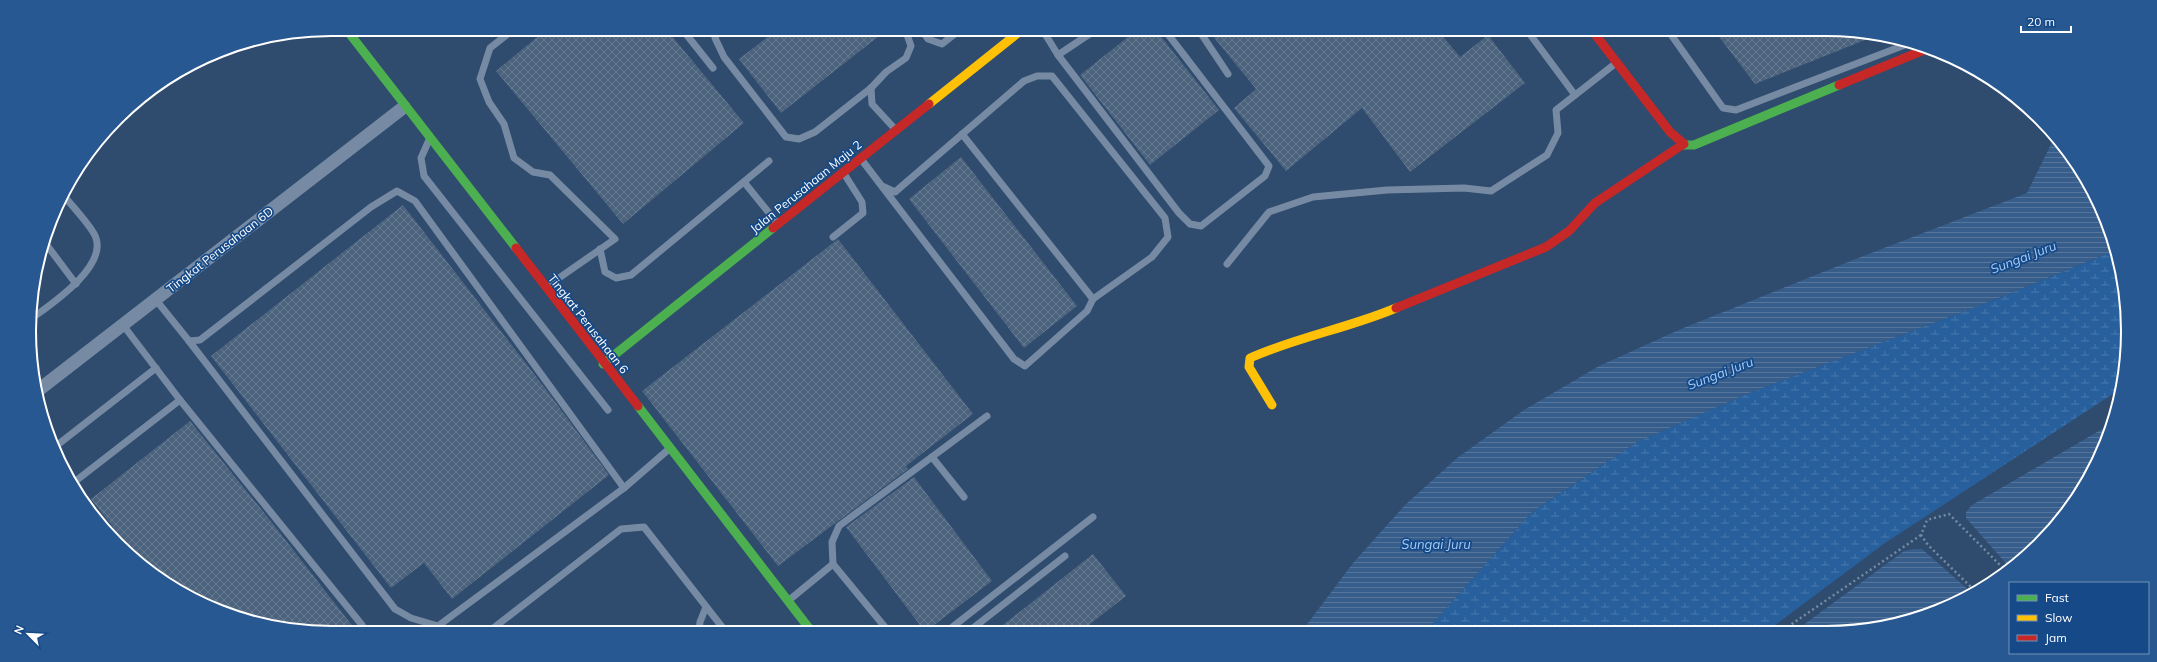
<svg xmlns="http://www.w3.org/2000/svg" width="2157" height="662" font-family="Mulish,sans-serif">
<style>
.wetland{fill:url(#wetland-marsh)}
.water{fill:url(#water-rules)}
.building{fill:url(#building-cross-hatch)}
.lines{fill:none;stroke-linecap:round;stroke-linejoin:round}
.path{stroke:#768ba3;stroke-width:2.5;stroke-dasharray:2 3;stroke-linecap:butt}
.lane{stroke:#768ba3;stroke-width:7}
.street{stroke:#768ba3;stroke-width:13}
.fast{stroke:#4caf50;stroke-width:9}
.slow{stroke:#ffc107;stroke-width:9}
.jam{stroke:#c62828;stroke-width:9}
.labels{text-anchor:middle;stroke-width:3.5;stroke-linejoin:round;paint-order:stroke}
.street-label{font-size:12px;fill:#fff;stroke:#154987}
.water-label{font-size:13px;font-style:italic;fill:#a6ccf6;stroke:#154987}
.rim{fill:none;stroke:#fff;stroke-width:2}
</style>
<defs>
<pattern id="wetland-marsh" width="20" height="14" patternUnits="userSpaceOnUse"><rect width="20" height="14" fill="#28609e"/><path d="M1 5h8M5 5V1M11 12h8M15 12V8" fill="none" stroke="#4878ad"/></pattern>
<pattern id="water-rules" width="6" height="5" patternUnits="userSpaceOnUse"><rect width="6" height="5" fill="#375d8a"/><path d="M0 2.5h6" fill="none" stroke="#55759c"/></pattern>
<pattern id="building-cross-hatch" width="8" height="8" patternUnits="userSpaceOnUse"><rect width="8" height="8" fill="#4c637e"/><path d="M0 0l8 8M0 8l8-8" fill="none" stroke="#677a91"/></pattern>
</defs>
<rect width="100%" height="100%" fill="#2f4b6d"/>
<path class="wetland" d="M2116,250l6,22 6,59 -6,57 -237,155 -118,88h-341l106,-119 105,-70 112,-49 242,-92z"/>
<g class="water">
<path d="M2055,136c30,37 47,69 61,114l-125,51 -242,92 -112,49 -105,70 -106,119h-124l51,-68 52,-58 52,-47 67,-48 75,-44 82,-37 172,-69 174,-67z"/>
<path d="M2109,425l-21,57 -63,76 -15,10 -44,-50v-6l6,-7z"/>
<path d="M1913,549h9l49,43 -29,18 -77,20 -70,1 109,-80z"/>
</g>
<g class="building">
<path d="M547,29h119l78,94 -121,101 -127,-153z"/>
<path d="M778,29h110l-107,84 -42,-54z"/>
<path d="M1138,29h17l64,81 -69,55 -70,-90z"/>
<path d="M1207,29h230l23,28 28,-22 37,48 -115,89 -48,-64 -76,63 -52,-63 22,-19z"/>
<path d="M1713,29h113l54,5 -125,50z"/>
<path d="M961,157l116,149 -53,42 -115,-149z"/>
<path d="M403,205l142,183 64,87 -157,124 -28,-36 -33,25 -180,-232z"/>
<path d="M838,239l135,175 -67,52 2,3 -130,97 -136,-175z"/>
<path d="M190,421l76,94 92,118h-27l-59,-6 -57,-17 -52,-28 -20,-17 -52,-66z"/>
<path d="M914,477l78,104 -67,51 -79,-105z"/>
<path d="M1093,554l33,42 -46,36h-86z"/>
</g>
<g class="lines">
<g class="path">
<path d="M1974,590l-46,-45 -7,-10 6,-15 22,-6 56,56"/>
<path d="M1785,631l1,-3 135,-93"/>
</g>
<g class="lane">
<path d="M514,29l-24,19 -10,31 9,23 15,22 10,34 19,14 17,3 65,64 -69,48"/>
<path d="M682,29l31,39"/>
<path d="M719,29l-4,9 9,19 62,80 13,2 16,-7 56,-44 15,-16 20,-14 5,-12 -6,-17"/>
<path d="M921,29l7,10 14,5 19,-15"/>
<path d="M1042,29l16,26 121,158 11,11 11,2 64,-50 4,-10 -105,-137"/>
<path d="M1198,29l30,45"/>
<path d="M1667,29l56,79 13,2 174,-67"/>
<path d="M1529,33l46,62"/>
<path d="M1058,55l39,-26"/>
<path d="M871,88l1,16 23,25"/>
<path d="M962,134l131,165"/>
<path d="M429,140l-8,18 3,18 184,234"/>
<path d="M861,159l153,200 11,7 62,-55 6,-12 59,-42 16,-20 -3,-19 -113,-142h-15l-13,5 -129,111 -13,-6"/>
<path d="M744,182l34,42"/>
<path d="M833,237l30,-24 -1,-11 -19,-30"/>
<path d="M46,244l30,40"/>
<path d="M600,249l5,23 11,6 15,-3 138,-114"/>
<path d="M1227,264l42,-52 44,-15 74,-7 77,-2 27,3 56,-36 11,-22 -2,-23 60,-47"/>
<path d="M156,300l33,41 11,-1 171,-133 26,-16 18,10 209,287"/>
<path d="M31,319c20,-15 75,-51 65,-81 -3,-10 -26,-35 -34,-44"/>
<path d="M123,325l57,75 182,225 4,8"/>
<path d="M189,341l206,268 16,9 27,8 186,-138 45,-39"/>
<path d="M56,446l100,-78"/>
<path d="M932,457l32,40"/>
<path d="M73,483l107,-83"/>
<path d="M833,564l56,68"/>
<path d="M788,601l45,-37 -1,-22 7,-16 148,-110"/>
<path d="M699,632l1,-10 6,-15"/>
<path d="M946,632l147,-115"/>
<path d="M968,632l97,-76"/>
<path d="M487,633l134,-104 23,-2 82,105"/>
</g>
<path class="street" d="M36,392l368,-285"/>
<g class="fast">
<path d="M346,29l170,219"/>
<path d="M1682,145h12l145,-60"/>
<path d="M603,364l170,-136"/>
<path d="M638,406l174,226"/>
</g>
<g class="slow">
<path d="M929,104l94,-75"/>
<path d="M1272,405l-23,-38 1,-9c47,-21 99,-30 146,-50"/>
</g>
<g class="jam">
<path d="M1591,29l79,103 14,12"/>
<path d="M1839,85l90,-37"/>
<path d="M773,228l156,-124"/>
<path d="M516,248l122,158"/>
<path d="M1396,308l150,-61 23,-16 26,-28 87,-58"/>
</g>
</g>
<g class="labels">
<g class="street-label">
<text transform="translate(806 187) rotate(-39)" y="4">Jalan Perusahaan Maju 2</text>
<text transform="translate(220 250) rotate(-38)" y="4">Tingkat Perusahaan 6D</text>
<text transform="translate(588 324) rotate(52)" y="4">Tingkat Perusahaan 6</text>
</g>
<g class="water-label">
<text transform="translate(2023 257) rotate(-21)" y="5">Sungai Juru</text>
<text transform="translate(1720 373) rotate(-21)" y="5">Sungai Juru</text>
<text x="1436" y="549">Sungai Juru</text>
</g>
</g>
<path d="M0 0H2157V662H0ZM331 36H1826A295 295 0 0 1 2121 331V331A295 295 0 0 1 1826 626H331A295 295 0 0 1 36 331V331A295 295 0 0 1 331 36Z" fill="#285891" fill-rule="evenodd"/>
<path class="rim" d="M331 36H1826A295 295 0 0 1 2121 331V331A295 295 0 0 1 1826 626H331A295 295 0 0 1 36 331V331A295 295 0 0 1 331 36Z"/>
<rect x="2009" y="582" width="140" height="72" fill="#154987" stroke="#7392b7"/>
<rect x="2017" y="595" width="20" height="6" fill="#4caf50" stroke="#7392b7"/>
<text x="2045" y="602" font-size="12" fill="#ffffff">Fast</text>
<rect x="2017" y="615" width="20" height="6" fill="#ffc107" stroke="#7392b7"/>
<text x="2045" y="622" font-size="12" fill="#ffffff">Slow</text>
<rect x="2017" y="635" width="20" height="6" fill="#c62828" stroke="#7392b7"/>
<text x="2045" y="642" font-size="12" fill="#ffffff">Jam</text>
<g transform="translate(28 634) rotate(294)" stroke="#154987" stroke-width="3" paint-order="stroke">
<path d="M0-3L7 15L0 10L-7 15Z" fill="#ffffff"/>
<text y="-6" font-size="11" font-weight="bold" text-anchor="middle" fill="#ffffff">N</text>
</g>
<path d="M2021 26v6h50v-6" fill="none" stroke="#ffffff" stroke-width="2"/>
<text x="2027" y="26" font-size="12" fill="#ffffff" stroke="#154987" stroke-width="3" paint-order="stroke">20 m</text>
</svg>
